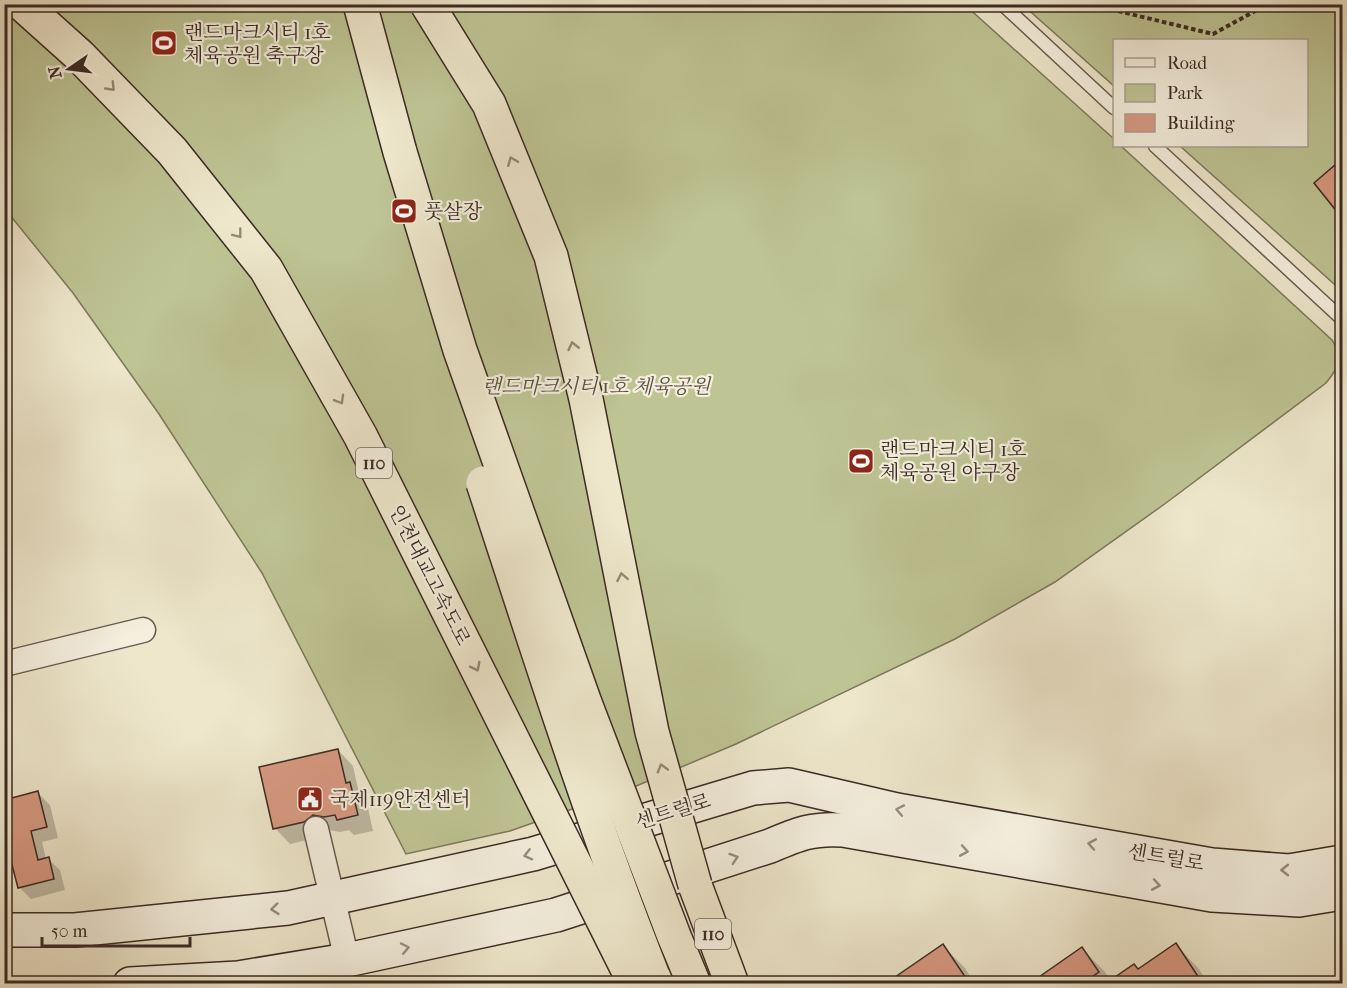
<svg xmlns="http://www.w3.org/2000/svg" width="1347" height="988" font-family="'IM FELL French Canon','Noto Serif KR',serif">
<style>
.green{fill:#bec494;stroke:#7d785c;stroke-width:1.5}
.shadow{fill:#0003}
.building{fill:#d79982;stroke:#3c2b25;stroke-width:1.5}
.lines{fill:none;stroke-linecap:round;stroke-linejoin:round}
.lane-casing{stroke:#685a4f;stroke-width:15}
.street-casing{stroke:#685a4f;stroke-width:27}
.secondary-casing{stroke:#3c2b25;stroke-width:36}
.highway-casing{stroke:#3c2b25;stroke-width:36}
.path{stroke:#3c2b25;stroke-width:4;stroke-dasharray:4.5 3;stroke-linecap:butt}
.lane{stroke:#f4efde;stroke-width:12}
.street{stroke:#f4efde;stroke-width:24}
.secondary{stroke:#f4efde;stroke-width:33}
.highway{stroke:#eee7cc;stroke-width:33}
.highway-bridge-casing{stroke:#3c2b25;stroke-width:36;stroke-linecap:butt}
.highway-bridge{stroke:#eee7cc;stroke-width:33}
.oneway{stroke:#958978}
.oneway2{stroke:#988d82}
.labels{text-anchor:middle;stroke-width:4.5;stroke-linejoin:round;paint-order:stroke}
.shield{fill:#f4efde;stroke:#73665c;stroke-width:1.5}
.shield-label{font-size:18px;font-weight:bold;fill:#3c2b25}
.poi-label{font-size:20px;fill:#3c2b25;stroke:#f4efde;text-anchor:start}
.park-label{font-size:20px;font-style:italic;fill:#5c5141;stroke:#f4efde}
.street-label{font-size:20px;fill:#3c2b25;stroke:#f4efde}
</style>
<rect width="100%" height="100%" fill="#eee7cc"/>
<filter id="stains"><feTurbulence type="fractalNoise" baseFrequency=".00333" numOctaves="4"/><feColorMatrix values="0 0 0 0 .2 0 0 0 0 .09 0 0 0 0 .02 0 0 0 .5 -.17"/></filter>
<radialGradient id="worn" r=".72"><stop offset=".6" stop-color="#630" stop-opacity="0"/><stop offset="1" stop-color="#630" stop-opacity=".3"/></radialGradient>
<g class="green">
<path d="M5,5h960l149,134v7h7l211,194c12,18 7,27 -6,43l-160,120 -111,79 -100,57 -219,105 -107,45 -119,42 -104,23 -144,-281 -103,-159 -86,-121 -68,-84z"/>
<path d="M1023,5h319v286l-162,-145h126v-106h-192v46z"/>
</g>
<g class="shadow">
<path d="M1342,161v54l-26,-32z"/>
<path d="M338,750l15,16 6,27 7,6 7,32 -19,4 -5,-5 -9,2 -11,-2 -9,7 -30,7 -15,-16z"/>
<path d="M38,793l12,12 8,33 -16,4 4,17h2l12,11 5,20 -34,9 -12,-12 -5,-21 -7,2 -3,-3v-64z"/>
<path d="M1176,945l22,23 11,16h-177l50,-35 23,23 6,9 27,-11z"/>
<path d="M943,946l22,22 10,16h-87z"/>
</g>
<g class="building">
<path d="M1342,159v59l-28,-35z"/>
<path d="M338,749l8,34 4,-1 8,33 -21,5 -2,-5 -11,2 -11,-2 -9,7 -31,7 -14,-62z"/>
<path d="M38,791l9,36 -16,4 7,29 11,-3 5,22 -36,9 -9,-35 -5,1v-54z"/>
<path d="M1176,943l27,41h-98l29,-20 4,5z"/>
<path d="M943,944l27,40h-85z"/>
<path d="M1082,947l17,25 -18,12h-52z"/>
</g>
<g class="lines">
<defs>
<g id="lane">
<path d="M1002,4l112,104"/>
<path d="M1155,146l187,173"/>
</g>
<g id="street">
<path d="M4,664l139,-34"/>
<path d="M316,829l31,131"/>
</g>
<g id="secondary">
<path d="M4,930h71l213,-22 245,-54 220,-66 36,-3 108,25 315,55 77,6 53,-9"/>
<path d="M130,984l108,-6 109,-18 209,-45 214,-69c28,-12 42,-18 73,-16l369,65 87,5 43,-7"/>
</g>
<path id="highway" d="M695,885l37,99"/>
</defs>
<use href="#lane" class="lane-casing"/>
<use href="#street" class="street-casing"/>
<use href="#secondary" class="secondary-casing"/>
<use href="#highway" class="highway-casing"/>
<path class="path" d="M1089,4l124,30 55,-30"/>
<use href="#lane" class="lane"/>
<use href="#street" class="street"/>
<use href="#secondary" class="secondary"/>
<use href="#highway" class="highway"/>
<defs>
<g id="highway-bridge">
<path d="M22,4l58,52 92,95 94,118 94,166 275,549"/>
<path d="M360,4l40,148 60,198 125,353 89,233 20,48"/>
<path d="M427,4l62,100 62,152 35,143 66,333 43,153"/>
<path d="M483,483c54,165 106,331 170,493"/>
</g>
</defs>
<use href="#highway-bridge" class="highway-bridge-casing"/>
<use href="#highway-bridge" class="highway-bridge"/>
</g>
<defs><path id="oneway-chevron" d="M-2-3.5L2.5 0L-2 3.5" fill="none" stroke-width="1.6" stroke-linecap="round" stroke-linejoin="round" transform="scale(1.5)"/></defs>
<g class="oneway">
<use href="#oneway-chevron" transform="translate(111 87) rotate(46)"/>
<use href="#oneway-chevron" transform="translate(512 161) rotate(-112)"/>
<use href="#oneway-chevron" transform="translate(238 234) rotate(52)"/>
<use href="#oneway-chevron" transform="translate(573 346) rotate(-103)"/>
<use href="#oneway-chevron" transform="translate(340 400) rotate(60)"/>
<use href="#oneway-chevron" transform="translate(622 577) rotate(-101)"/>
<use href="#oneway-chevron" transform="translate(476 667) rotate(63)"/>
<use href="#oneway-chevron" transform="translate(662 768) rotate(-106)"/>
</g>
<g class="oneway2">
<use href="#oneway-chevron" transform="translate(900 810) rotate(-169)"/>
<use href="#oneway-chevron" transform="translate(1092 844) rotate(-170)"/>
<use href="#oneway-chevron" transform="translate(964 851) rotate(10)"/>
<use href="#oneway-chevron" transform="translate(528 855) rotate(166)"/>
<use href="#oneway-chevron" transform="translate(734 858) rotate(-18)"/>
<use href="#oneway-chevron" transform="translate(1285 870) rotate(180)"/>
<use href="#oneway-chevron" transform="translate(1156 885) rotate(10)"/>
<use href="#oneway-chevron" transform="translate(275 909) rotate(174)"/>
<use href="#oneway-chevron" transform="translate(405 948) rotate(-12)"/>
</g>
<defs>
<symbol id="stadium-square" viewBox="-11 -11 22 22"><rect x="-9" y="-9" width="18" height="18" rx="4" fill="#8f2418" stroke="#f4efde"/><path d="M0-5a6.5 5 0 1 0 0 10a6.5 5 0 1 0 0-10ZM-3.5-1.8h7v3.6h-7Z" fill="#fff"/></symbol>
<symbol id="civic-square" viewBox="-11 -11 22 22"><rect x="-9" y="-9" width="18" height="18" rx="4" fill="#8f2418" stroke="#f4efde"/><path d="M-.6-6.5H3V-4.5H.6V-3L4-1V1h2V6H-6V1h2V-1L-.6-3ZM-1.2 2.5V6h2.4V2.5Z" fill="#fff"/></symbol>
</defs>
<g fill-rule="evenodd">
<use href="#stadium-square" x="149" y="28" width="30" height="30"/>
<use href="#stadium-square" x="389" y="196" width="30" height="30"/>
<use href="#stadium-square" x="846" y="446" width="30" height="30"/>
<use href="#civic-square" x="295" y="784" width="30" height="30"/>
</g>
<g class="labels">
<g class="shield">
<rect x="356" y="448" width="36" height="30" rx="4.5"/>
<rect x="695" y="919" width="36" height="30" rx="4.5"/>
</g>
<g class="shield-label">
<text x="374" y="469">110</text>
<text x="713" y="940">110</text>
</g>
<g class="poi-label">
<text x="184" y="39">랜드마크시티 1호<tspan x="184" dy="23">체육공원 축구장</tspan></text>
<text x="424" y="218">풋살장</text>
<text x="880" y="456">랜드마크시티 1호<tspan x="880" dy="23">체육공원 야구장</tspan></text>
<text x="330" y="806">국제119안전센터</text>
</g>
<g class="park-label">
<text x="596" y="393">랜드마크시티 1호 체육공원</text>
</g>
<g class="street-label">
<text transform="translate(430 575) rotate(63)" y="7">인천대교고속도로</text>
<text transform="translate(673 811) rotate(-17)" y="7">센트럴로</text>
<text transform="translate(1166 857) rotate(10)" y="7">센트럴로</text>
</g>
</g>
<rect width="1347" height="988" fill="none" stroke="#eee7cc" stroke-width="24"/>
<rect x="6" y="6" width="1335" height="976" fill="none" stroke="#3c2b25" stroke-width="3"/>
<rect x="12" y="12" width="1323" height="964" fill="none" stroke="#3c2b25" stroke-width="1.5"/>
<rect x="1113" y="39" width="195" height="108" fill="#f4efde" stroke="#aaa194" stroke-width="1.5"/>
<rect x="1125" y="58" width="30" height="9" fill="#f4efde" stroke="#aaa194" stroke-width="1.5"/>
<text x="1167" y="69" font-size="18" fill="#3c2b25">Road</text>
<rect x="1125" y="84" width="30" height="18" fill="#bec494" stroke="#aaa194" stroke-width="1.5"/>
<text x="1167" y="99" font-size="18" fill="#3c2b25">Park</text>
<rect x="1125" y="114" width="30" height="18" fill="#d79982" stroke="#aaa194" stroke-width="1.5"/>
<text x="1167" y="129" font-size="18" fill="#3c2b25">Building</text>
<g transform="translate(69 69) rotate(256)" stroke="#f4efde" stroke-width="4.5" paint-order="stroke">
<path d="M0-4.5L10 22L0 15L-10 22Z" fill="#3c2b25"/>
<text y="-9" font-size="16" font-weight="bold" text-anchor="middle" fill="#3c2b25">N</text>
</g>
<path d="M42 937v9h148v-9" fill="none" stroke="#3c2b25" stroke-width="3"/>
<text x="51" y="937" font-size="18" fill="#3c2b25" stroke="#f4efde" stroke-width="4.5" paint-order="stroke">50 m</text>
<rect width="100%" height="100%" filter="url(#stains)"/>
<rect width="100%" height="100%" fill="url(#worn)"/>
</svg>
